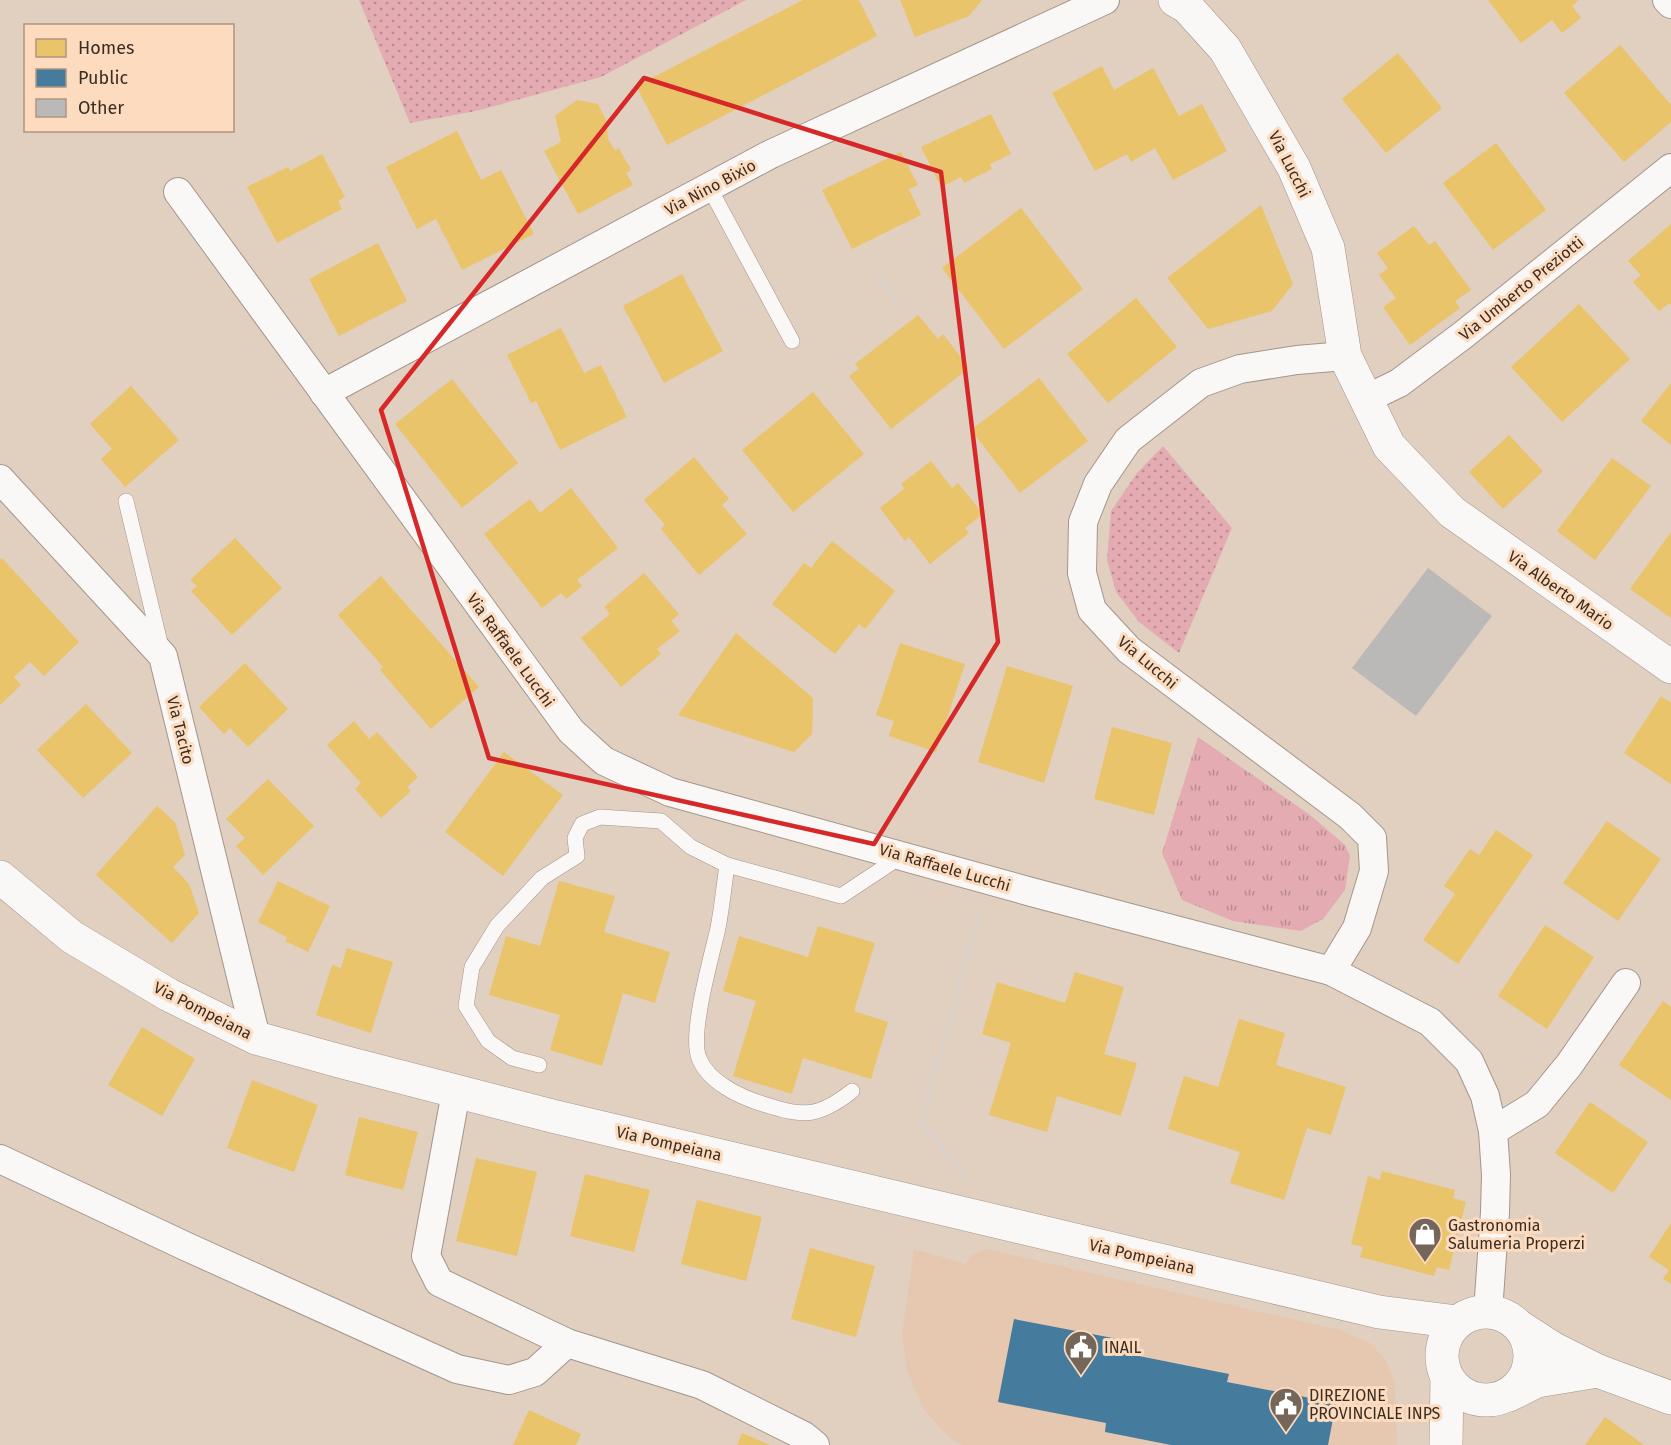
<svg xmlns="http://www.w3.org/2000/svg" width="1671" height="1445" font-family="'Fira Sans',sans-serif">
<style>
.built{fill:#e6c8b0}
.grass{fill:url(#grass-dots)}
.park{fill:url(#park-tufts)}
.homes{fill:#e9c46a}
.public{fill:#457b9d}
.building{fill:#bab9b7}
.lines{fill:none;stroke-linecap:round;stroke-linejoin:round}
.service-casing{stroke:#a3968b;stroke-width:16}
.minor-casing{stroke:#a3968b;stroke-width:30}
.tertiary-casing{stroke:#a3968b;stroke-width:34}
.secondary-casing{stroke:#a3968b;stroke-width:34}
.path{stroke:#d7d2cd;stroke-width:4;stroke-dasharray:6 3;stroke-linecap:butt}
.service{stroke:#faf8f6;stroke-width:15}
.minor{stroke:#faf8f6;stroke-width:28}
.tertiary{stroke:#faf8f6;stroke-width:33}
.secondary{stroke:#faf8f6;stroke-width:33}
.marked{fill:none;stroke:#d62828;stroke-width:4.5;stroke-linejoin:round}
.labels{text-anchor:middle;stroke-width:6;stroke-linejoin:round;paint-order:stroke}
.street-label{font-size:16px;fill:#3a2d22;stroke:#fddbbf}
.poi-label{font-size:16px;fill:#3a2d22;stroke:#fddbbf;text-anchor:start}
</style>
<defs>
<pattern id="grass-dots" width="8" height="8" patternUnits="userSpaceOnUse" patternTransform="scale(1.5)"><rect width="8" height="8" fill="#e4abb3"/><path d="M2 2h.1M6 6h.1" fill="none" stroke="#ba8c91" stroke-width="1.8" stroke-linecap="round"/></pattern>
<pattern id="park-tufts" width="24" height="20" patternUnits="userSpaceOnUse" patternTransform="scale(1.5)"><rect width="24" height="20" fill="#e4abb3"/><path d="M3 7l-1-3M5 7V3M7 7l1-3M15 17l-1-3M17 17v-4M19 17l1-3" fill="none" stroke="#ba8c91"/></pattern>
</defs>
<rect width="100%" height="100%" fill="#e1cfc0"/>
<path class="built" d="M914,1249l52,15 5,-9 15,-6 354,81 30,13 16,17 9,24 2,61h-435l-11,-6 -27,-29 -17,-39 -5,-36z"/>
<g class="grass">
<path d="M359,0h387l-145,77 -125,34 -66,12z"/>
<path d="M1163,446l69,82 -53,125 -40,-31 -23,-30 -9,-32 4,-49 26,-38z"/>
</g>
<path class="park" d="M1198,737l112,78 35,30 5,11 -5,34 -22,29 -22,12 -68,-10 -51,-21 -20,-47z"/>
<g class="homes">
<path d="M803,0h56l18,36 -210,109 -31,-59z"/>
<path d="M900,0h82l-13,16 -54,21z"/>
<path d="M1488,0h91l-7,6 9,12 -19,15 -10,-13 -31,23z"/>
<path d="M1620,45l51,60v17l-47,40 -60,-69z"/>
<path d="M1398,53l44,55 -56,45 -44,-54z"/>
<path d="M1102,66l12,24 39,-22 26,48 23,-12 25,47 -54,29 -18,-32 -24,14 -4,-8 -32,17 -43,-78z"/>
<path d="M577,100l21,4 9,18 1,17 7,12 4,-3 12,22 -5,3 7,12 -55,29 -34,-63 17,-9 -6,-26z"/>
<path d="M991,114l20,40 -21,10 2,5 -28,14 -3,-6 -20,10 -20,-40z"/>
<path d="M457,131l24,49 20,-10 33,64 -72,36 -26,-51 -19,10 -31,-62z"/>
<path d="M1496,143l50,67 -53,40 -50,-67z"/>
<path d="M901,152l17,33 -9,4 12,26 -69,34 -30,-59z"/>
<path d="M322,154l23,43 -7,4 4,8 -65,34 -30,-56 41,-20 2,4z"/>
<path d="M1261,205l32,79 -21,27 -64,18 -41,-51z"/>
<path d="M1021,208l62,81 -79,60 -62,-81z"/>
<path d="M1671,224v81l-2,-2 -10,8 -26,-29 8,-7 -13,-14z"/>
<path d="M1414,226l15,19 6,-4 36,49 -16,11 5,7 -50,37 -27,-38 13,-9 -17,-23 9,-7 -11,-15z"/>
<path d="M378,243l29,58 -68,35 -30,-57z"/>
<path d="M682,274l41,77 -59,32 -41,-77z"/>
<path d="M1136,298l41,49 -69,56 -41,-49z"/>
<path d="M1579,304l51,55 -68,63 -51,-55z"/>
<path d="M918,315l20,24 5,-5 26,34 -78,61 -42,-53 10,-7 -4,-5z"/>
<path d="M561,328l23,45 17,-8 26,52 -67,33 -24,-49 -5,2 -24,-48z"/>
<path d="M1039,378l49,63 -68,52 -49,-63z"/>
<path d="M452,379l66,84 -56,45 -67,-84z"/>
<path d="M1671,383v62l-30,-24z"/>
<path d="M131,386l48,54 -54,47 -24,-28 11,-10 -22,-25z"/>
<path d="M813,392l51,62 -71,58 -51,-62z"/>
<path d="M1509,435l34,36 -40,38 -34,-37z"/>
<path d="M694,457l35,42 -7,6 25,29 -48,41 -38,-46 4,-4 -21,-25z"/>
<path d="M1612,458l39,28 -56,74 -38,-29z"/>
<path d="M931,461l21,27 6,-5 25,31 -18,14 4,5 -39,31 -21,-27 -4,4 -25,-33 24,-19 -3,-5z"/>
<path d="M571,488l47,60 -41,32 5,6 -16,13 -5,-6 -19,15 -58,-74 46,-35 10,14z"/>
<path d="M1671,532v86l-41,-29z"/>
<path d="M235,538l47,50 -50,47 -41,-44 6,-5 -7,-6z"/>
<path d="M832,541l63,50 -30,38 -6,-5 -24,30 -63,-50 32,-41 7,5z"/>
<path d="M2,558l77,84 -35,34 -14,-14 -16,15 7,8 -21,20v-145z"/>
<path d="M644,573l35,41 -8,7 9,10 -23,18 4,5 -40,33 -40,-49 29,-24 -6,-7z"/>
<path d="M381,576l98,111 -48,42 -51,-59 3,-3 -45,-52z"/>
<path d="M736,633l77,65 -1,36 -18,18 -116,-37z"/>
<path d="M900,643l65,21 -29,88 -47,-16 5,-15 -18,-6z"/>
<path d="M245,663l43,46 -40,38 -18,-19 -6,6 -25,-27z"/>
<path d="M1007,666l66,20 -29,97 -66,-21z"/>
<path d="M1661,696l10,7v81l-47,-31z"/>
<path d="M86,704l46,49 -49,45 -46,-48z"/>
<path d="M354,721l15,18 8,-7 41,45 -11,10 4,4 -30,27 -26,-29 6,-6 -34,-38z"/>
<path d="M1112,727l60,16 -18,72 -60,-16z"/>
<path d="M504,752l59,43 -60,81 -58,-44z"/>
<path d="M268,779l46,47 -51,49 -27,-29 9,-8 -19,-19z"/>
<path d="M157,806l18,16 10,33 -12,12 16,17 10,29 -27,30 -76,-68z"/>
<path d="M1607,821l54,38 -43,62 -55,-38z"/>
<path d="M1496,830l37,25 -75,109 -35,-24 32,-46 -11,-8 26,-37 9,6z"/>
<path d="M278,881l52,25 -22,46 -23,-11 2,-4 -29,-15z"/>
<path d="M559,881l56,15 -11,36 66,20 -15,51 -32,-10 -21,73 -52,-16 10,-35 -71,-20 17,-59 34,10z"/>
<path d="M1545,925l49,32 -47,72 -49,-33z"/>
<path d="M818,926l57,17 -21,68 34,11 -17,57 -68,-21 -11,36 -59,-18 23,-75 -33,-10 16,-55 69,21z"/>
<path d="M347,948l46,14 -22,71 -55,-18 16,-50 9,3z"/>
<path d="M1075,972l49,15 -20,67 33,9 -16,53 -64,-20 -10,36 -58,-17 22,-72 -29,-9 15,-52 68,21z"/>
<path d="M1663,1001l8,6v93l-52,-35z"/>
<path d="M1239,1019l46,14 -9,32 70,22 -15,48 -24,-7 -23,72 -54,-17 10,-31 -72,-23 16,-53 34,11z"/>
<path d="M142,1027l53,32 -33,57 -54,-31z"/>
<path d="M252,1080l66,25 -24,67 -67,-24z"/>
<path d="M1590,1102l58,40 -35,51 -58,-40z"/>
<path d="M359,1117l59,15 -15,58 -58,-15z"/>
<path d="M476,1158l61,14 -20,84 -61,-15z"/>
<path d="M1382,1171l73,19 -2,8 13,4 -17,68 -12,-3 -3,9 -74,-19 3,-10 -12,-3 17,-68 12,4z"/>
<path d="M585,1174l65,16 -16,62 -64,-16z"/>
<path d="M697,1200l65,17 -16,64 -65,-17z"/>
<path d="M1671,1223v61l-8,-5 6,-9 -20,-13z"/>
<path d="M810,1248l65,18 -19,71 -65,-18z"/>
<path d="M529,1410l52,24 -5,11h-63z"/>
<path d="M1605,1417l39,28h-59z"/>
<path d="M742,1433l28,12h-33z"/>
</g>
<path class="public" d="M1014,1319l109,21 1,13 105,21 -2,8 109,21 -8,42h-157l-66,-13 1,-9 -108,-21z"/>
<path class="building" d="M1428,568l64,48 -76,100 -64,-48z"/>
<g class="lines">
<defs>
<g id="service">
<path d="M709,187l83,154"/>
<path d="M126,501l35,146"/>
<path d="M727,865c-3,21 -5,42 -9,63 -6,27 -29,106 -19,130 9,24 41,39 64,46 40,13 55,14 89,-13"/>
<path d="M539,1065l-27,-7 -24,-17 -22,-35 6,-39 25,-41 45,-48 35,-22 -2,-18 7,-14 18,-7 61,4 30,26 36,18 114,31 62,-41"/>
</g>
<g id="minor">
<path d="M1667,0l4,4"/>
<path d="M178,192l393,539 33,30 66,31 365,101 296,78 99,51 39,39 16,35 8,35 3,44 -1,37 -7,100"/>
<path d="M324,393l447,-239 334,-154"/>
<path d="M1366,399l33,-16 64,-48 208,-167"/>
<path d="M0,479l163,177 93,382"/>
<path d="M1331,971l26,-43 17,-57 -2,-33 -22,-22 -221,-166 -37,-40 -10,-37 1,-51 15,-38 30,-44 73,-57 39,-14 57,-9 48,-4"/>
<path d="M456,1092l-30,164 13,26 128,61 135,42 102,51 11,9"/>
<path d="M1493,1131l44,-27 32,-39 57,-82"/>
<path d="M0,1159l185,87 272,123 52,11 26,-8 32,-29"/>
</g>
<path id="tertiary" d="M1175,0l12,7 38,42 69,119 34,80 17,108 44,90 63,66 219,155"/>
<g id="secondary">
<path d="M0,877l72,60 97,58 87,43 87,24 209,54 827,196 78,10"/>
<circle cx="1486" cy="1356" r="44"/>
<path d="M1520,1327l34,22 44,22 73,27"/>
<path d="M1509,1395l28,-14 61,-10"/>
<path d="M1446,1445l1,-67"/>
</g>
</defs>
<use href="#service" class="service-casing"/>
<use href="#minor" class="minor-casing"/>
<use href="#tertiary" class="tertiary-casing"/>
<use href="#secondary" class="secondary-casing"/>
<g class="path">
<path d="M878,277l19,27"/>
<path d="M969,1178l-48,-54 59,-213"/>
</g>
<use href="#service" class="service"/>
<use href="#minor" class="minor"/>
<use href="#tertiary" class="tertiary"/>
<use href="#secondary" class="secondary"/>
</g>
<path class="marked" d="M644,78l297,94 57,470 -124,202 -385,-86 -108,-348z"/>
<defs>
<symbol id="shop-pin" viewBox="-11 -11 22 30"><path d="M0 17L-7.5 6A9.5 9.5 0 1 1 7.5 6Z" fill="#746659" stroke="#fddbbf"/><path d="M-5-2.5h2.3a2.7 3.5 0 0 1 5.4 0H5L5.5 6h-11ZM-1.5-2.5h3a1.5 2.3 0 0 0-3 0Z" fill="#fff"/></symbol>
<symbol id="civic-pin" viewBox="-11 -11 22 30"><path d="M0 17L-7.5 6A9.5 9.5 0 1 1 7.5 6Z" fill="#746659" stroke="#fddbbf"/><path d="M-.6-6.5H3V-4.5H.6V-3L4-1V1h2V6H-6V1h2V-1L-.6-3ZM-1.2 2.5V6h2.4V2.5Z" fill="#fff"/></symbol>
</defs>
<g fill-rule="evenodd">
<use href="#shop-pin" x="1406" y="1215" width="38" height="52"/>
<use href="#civic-pin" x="1062" y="1328" width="38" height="52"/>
<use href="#civic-pin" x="1267" y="1385" width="38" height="52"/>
</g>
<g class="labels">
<g class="street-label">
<text transform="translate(1290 164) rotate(63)" y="6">Via Lucchi</text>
<text transform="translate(710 187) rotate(-28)" y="6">Via Nino Bixio</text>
<text transform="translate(1521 288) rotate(-39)" y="6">Via Umberto Preziotti</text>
<text transform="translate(1561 590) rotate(35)" y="6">Via Alberto Mario</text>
<text transform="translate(511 650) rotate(54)" y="6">Via Raffaele Lucchi</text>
<text transform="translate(1148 662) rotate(40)" y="6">Via Lucchi</text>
<text transform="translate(181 730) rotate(76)" y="6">Via Tacito</text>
<text transform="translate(945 867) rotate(16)" y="6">Via Raffaele Lucchi</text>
<text transform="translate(203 1010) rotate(27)" y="6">Via Pompeiana</text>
<text transform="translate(669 1143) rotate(13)" y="6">Via Pompeiana</text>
<text transform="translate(1142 1256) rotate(13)" y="6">Via Pompeiana</text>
</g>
<g class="poi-label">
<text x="1448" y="1231">Gastronomia<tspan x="1448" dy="18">Salumeria Properzi</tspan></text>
<text x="1104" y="1353">INAIL</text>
<text x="1309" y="1401">DIREZIONE<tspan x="1309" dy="18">PROVINCIALE INPS</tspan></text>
</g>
</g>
<rect x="24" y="24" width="210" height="108" fill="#fddbbf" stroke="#af9580" stroke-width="1.5"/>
<rect x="36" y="39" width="30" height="18" fill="#e9c46a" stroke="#af9580" stroke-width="1.5"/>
<text x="78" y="54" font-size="18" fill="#3a2d22">Homes</text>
<rect x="36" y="69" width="30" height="18" fill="#457b9d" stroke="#af9580" stroke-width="1.5"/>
<text x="78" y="84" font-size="18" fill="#3a2d22">Public</text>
<rect x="36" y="99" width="30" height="18" fill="#bab9b7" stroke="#af9580" stroke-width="1.5"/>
<text x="78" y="114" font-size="18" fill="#3a2d22">Other</text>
</svg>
